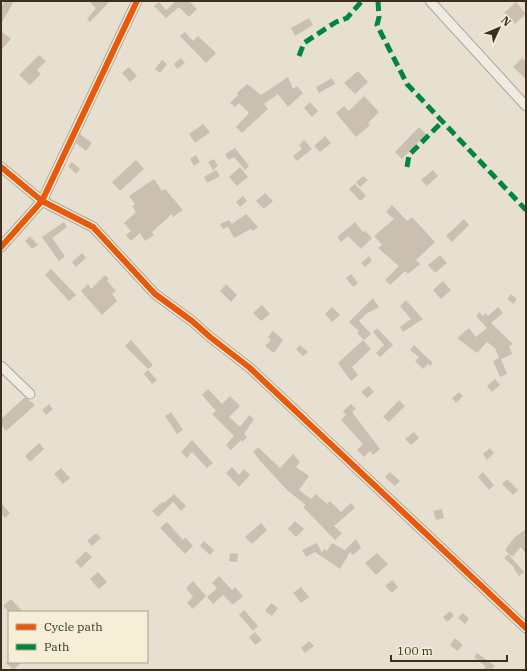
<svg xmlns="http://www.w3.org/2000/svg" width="527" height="671" font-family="'IBM Plex Serif',serif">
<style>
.building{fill:#cbbfb2}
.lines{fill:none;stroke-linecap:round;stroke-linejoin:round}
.minor-casing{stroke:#ada599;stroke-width:11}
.minor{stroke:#efebe3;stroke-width:9}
.quiet{stroke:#00873e;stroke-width:5;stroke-dasharray:10 5;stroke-linecap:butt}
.cycleway-casing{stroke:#f7eed8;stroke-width:8}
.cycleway{stroke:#e8590c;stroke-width:6}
</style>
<rect width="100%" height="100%" fill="#e7e0d1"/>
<g class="building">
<path d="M5,1h9l-13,23v-17z"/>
<path d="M89,1h21l-20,21 -3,-3 9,-11z"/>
<path d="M173,1h16l8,8 -8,8 -10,-10 -13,11 -12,-12 5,-4 7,8 9,-8z"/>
<path d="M516,2l10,12 -11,10 -11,-11z"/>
<path d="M309,18l4,7 -18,11 -4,-8z"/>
<path d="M1,31l10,8 -10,11z"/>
<path d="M185,32l8,9 5,-5 18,17 -10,10 -26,-27z"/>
<path d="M39,55l7,6 -9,9 4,4 -11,11 -11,-10z"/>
<path d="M181,58l4,5 -8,6 -3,-5z"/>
<path d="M522,58l4,4v17l-13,-12z"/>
<path d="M162,60l5,4 -7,9 -5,-4z"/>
<path d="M129,67l8,9 -7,6 -8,-9z"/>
<path d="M358,71l10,11 -13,12 -11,-11z"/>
<path d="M288,77l5,12 4,-3 6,7 -15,14 -10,-13 -14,10 4,5 -26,24 -6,-6 13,-14 -10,-10 -4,4 -5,-4 8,-8 -1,-2 10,-9 14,11z"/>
<path d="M332,78l3,6 -16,9 -3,-6z"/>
<path d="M364,96l15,16 -11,11 2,2 -14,12 -20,-24 8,-7 5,5z"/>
<path d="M310,102l8,9 -6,6 -8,-9z"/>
<path d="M203,124l7,8 -15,11 -6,-9z"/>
<path d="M419,127l7,7 -24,25 -7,-7z"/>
<path d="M80,134l12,9 -6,8 -10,-8z"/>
<path d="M325,136l6,7 -11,9 -6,-6z"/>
<path d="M304,140l8,9 -15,12 -4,-5 9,-7 -3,-4z"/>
<path d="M235,148l14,18 -4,4 -11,-13 -5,3 -4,-6z"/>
<path d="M196,155l4,7 -6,4 -4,-7z"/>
<path d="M214,159l4,7 -5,4 -5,-8z"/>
<path d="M136,160l8,9 -23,21h-2l-7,-8z"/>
<path d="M72,162l8,7 -4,5 -8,-8z"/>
<path d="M240,167l8,10 -11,9 -8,-9z"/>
<path d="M216,170l4,6 -13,7 -3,-6z"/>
<path d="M433,170l5,6 -11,10 -6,-6z"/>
<path d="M363,176l5,4 -8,7 -4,-5z"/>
<path d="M154,179l8,12 3,-2 18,21 -10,7 -1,-3 -20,18 2,3 -9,6 -5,-8 -9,8 -5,-6 5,-4 -7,-8 12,-11 -4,-6 3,-2 -6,-8z"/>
<path d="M355,184l11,12 -6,5 -11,-12z"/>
<path d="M265,193l8,8 -9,8 -8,-8z"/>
<path d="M243,196l4,5 -7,6 -4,-5z"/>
<path d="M392,205l15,16 5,-4 23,25 -19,18 4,4 -12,10 -3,-3 -15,14 -5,-5 14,-14 -21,-18 4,-3 -8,-9 20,-17 -8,-7z"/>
<path d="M246,214l12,13 -5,4 -2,-2 -17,9 -6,-11 -5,2 -3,-5 9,-4 3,4z"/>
<path d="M464,219l5,6 -17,17 -6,-6z"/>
<path d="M64,222l3,5 -15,11 13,18 -6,5 -17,-24z"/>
<path d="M355,222l8,10 2,-1 7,7 -11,11 -13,-13 -7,6 -4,-5z"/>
<path d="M30,236l8,9 -6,4 -7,-8z"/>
<path d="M82,253l4,5 -10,9 -4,-5z"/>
<path d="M440,255l7,8 -12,10 -7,-8z"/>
<path d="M369,256l3,5 -7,6 -4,-4z"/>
<path d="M51,269l25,26 -7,6 -24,-26z"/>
<path d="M351,274l7,9 -5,4 -7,-9z"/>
<path d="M105,275l4,4 -2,2 9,10 -4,3 5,7 -15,14 -21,-24 7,-7 3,5z"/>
<path d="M443,281l8,9 -10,9 -8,-9z"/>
<path d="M226,284l11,11 -6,7 -11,-11z"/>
<path d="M511,294l6,5 -4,5 -6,-5z"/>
<path d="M373,298l6,9 -13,7 -7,7 12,13 -7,6 -7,-7 2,-2 -10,-9z"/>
<path d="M406,300l17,19 -20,13 -3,-5 11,-8 -11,-13z"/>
<path d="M262,305l8,9 -9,7 -8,-8z"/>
<path d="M332,307l8,8 -8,7 -7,-8z"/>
<path d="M498,307l5,6 -12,10 22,21 -4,2 3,8 -11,5 6,15 -7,3 -7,-16 6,-3 -4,-10 -8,-6 -10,11 -20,-15 12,-10 7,9 11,-9 -11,-12 3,-4 4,4 3,-3 2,3z"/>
<path d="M377,328l16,17 -13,12 -4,-4 8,-8 -11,-13z"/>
<path d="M273,331l10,9 -9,13 -9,-7 6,-6 -3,-3z"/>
<path d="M131,340l22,25 -5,4 -23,-23z"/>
<path d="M363,340l8,9 -19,18 6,8 -7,6 -13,-18z"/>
<path d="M300,345l8,7 -5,4 -7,-7z"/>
<path d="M414,345l19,18 -3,3 -2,-2 -5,5 -8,-8 4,-4 -9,-7z"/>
<path d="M148,370l9,10 -5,4 -8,-10z"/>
<path d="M495,379l5,6 -8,7 -5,-6z"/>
<path d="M369,386l5,6 -7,6 -6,-6z"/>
<path d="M208,389l14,15 8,-8 10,10 -11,11 11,10 9,-12 5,4 -10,15 3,3 -5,5 -1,-2 -10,10 -5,-5 8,-9 -22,-22 4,-3 -14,-16z"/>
<path d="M459,392l4,4 -7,7 -4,-5z"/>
<path d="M25,397l10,8 -29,26 -5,-6v-6z"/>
<path d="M399,400l6,6 -16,16 -6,-5z"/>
<path d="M49,404l4,5 -7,6 -4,-5z"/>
<path d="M351,404l5,5 -4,3 28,37 -7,6 -3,-4 -6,6 -7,-7 6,-6 -22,-24 5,-5 -3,-4z"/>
<path d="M171,412l12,18 -6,4 -12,-18z"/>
<path d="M414,432l5,6 -8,7 -6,-6z"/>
<path d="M192,440l21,23 -6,5 -15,-16 -5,6 -6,-6z"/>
<path d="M39,443l5,6 -14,13 -5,-6z"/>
<path d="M258,447l22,21 13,-14 7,8 -4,5 13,9 -10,14 12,9 5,-5 11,10 3,-3 11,11 10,-9 4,5 -21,18 8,7 -7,7 -32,-33 3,-2 -18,-14 -27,-29 -8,-10z"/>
<path d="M490,448l4,5 -7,7 -4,-6z"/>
<path d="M232,467l7,8 5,-6 6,6 -11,12 -13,-14z"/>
<path d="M61,468l9,10 -7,6 -9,-10z"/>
<path d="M390,472l10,9 -5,5 -10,-9z"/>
<path d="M483,472l11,13 -5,5 -11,-13z"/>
<path d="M507,479l11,11 -5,5 -11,-11z"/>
<path d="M174,494l12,12 -5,5 -8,-9 -15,15 -6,-6 10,-9 2,1z"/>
<path d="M1,503l9,10 -5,5 -4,-5z"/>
<path d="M442,509l2,9 -8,2 -3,-9z"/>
<path d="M295,521l9,8 -8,8 -8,-8z"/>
<path d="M167,522l16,18 2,-3 8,9 -8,8 -25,-26z"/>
<path d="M261,523l6,7 -15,14 -7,-7z"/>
<path d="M526,529v25l-5,-7 -9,10 -7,-7 9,-12z"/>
<path d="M96,533l5,5 -9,8 -5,-5z"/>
<path d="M356,539l5,9 -8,7 -3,-3 -10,17 -25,-17 -9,5 -4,-7 15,-7 5,10 2,-4 3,2 5,-8 13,7z"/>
<path d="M204,541l10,9 -4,5 -10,-9z"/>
<path d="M86,551l6,6 -11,11 -6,-6z"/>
<path d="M230,553l8,1 -1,8 -8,-1z"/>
<path d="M377,553l11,11 -12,11 -11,-12z"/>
<path d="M508,554l16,18 -5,4 -5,-7 1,-1 -11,-10z"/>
<path d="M98,572l9,10 -8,7 -9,-10z"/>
<path d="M219,576l13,14 3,-3 8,9 -9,8h-2l-9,-9 -10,9 -6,-7 10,-9 -5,-5z"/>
<path d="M392,580l6,7 -6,6 -7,-7z"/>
<path d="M193,581l13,15 -13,13 -6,-6 6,-6 -7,-9z"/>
<path d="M301,587l8,10 -8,6 -8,-10z"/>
<path d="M11,599l12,13h-14l-6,-6z"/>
<path d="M271,603l7,5 -6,8 -7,-5z"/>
<path d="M244,610l14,16 -5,5 -14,-16z"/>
<path d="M450,611l4,5 -7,6 -4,-5z"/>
<path d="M463,613l6,6 -4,5 -7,-6z"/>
<path d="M255,632l7,8 -7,5 -6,-8z"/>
<path d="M455,638l8,7 -6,6 -7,-6z"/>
<path d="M309,641l5,5 -9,7 -4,-5z"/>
<path d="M477,653l18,13 -4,4h-9l4,-3 -12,-10z"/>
<path d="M5,662h17l-9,8z"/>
</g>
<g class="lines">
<defs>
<g id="minor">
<path d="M430,1l96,105"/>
<path d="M1,167l41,34 51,26 62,67 37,27 18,16 40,31 276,260"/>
<path d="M1,247l41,-46 95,-200"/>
<path d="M1,366l29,28"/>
</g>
</defs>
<use href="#minor" class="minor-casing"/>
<use href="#minor" class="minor"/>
<g class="quiet">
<path d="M378,1l1,16 -2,8 30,59 119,126"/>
<path d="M299,56l5,-13 32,-21 11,-4 15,-17"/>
<path d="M407,167l2,-12 33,-33"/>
</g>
<defs>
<g id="cycleway">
<path d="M1,167l41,34 51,26 62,67 37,27 18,16 40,31 276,260"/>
<path d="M1,247l41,-46 95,-200"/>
</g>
</defs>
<use href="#cycleway" class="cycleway-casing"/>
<use href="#cycleway" class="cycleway"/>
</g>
<rect width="527" height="671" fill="none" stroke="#3d2e20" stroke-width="4"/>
<rect x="8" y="611" width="140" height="52" fill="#f7eed8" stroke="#ada18e"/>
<rect x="16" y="624" width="20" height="6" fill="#e8590c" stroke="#ada18e"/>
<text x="44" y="631" font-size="12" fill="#3d2e20">Cycle path</text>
<rect x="16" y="644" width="20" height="6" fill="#00873e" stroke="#ada18e"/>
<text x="44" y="651" font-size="12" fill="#3d2e20">Path</text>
<g transform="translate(499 28) rotate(46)" stroke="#f7eed8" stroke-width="3" paint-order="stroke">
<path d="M0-3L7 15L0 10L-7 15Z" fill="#3d2e20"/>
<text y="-6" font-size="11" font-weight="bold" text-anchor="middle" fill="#3d2e20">N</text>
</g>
<path d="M391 655v6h116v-6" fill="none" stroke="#3d2e20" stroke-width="2"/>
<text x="397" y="655" font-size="12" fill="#3d2e20" stroke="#f7eed8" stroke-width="3" paint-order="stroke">100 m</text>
</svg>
